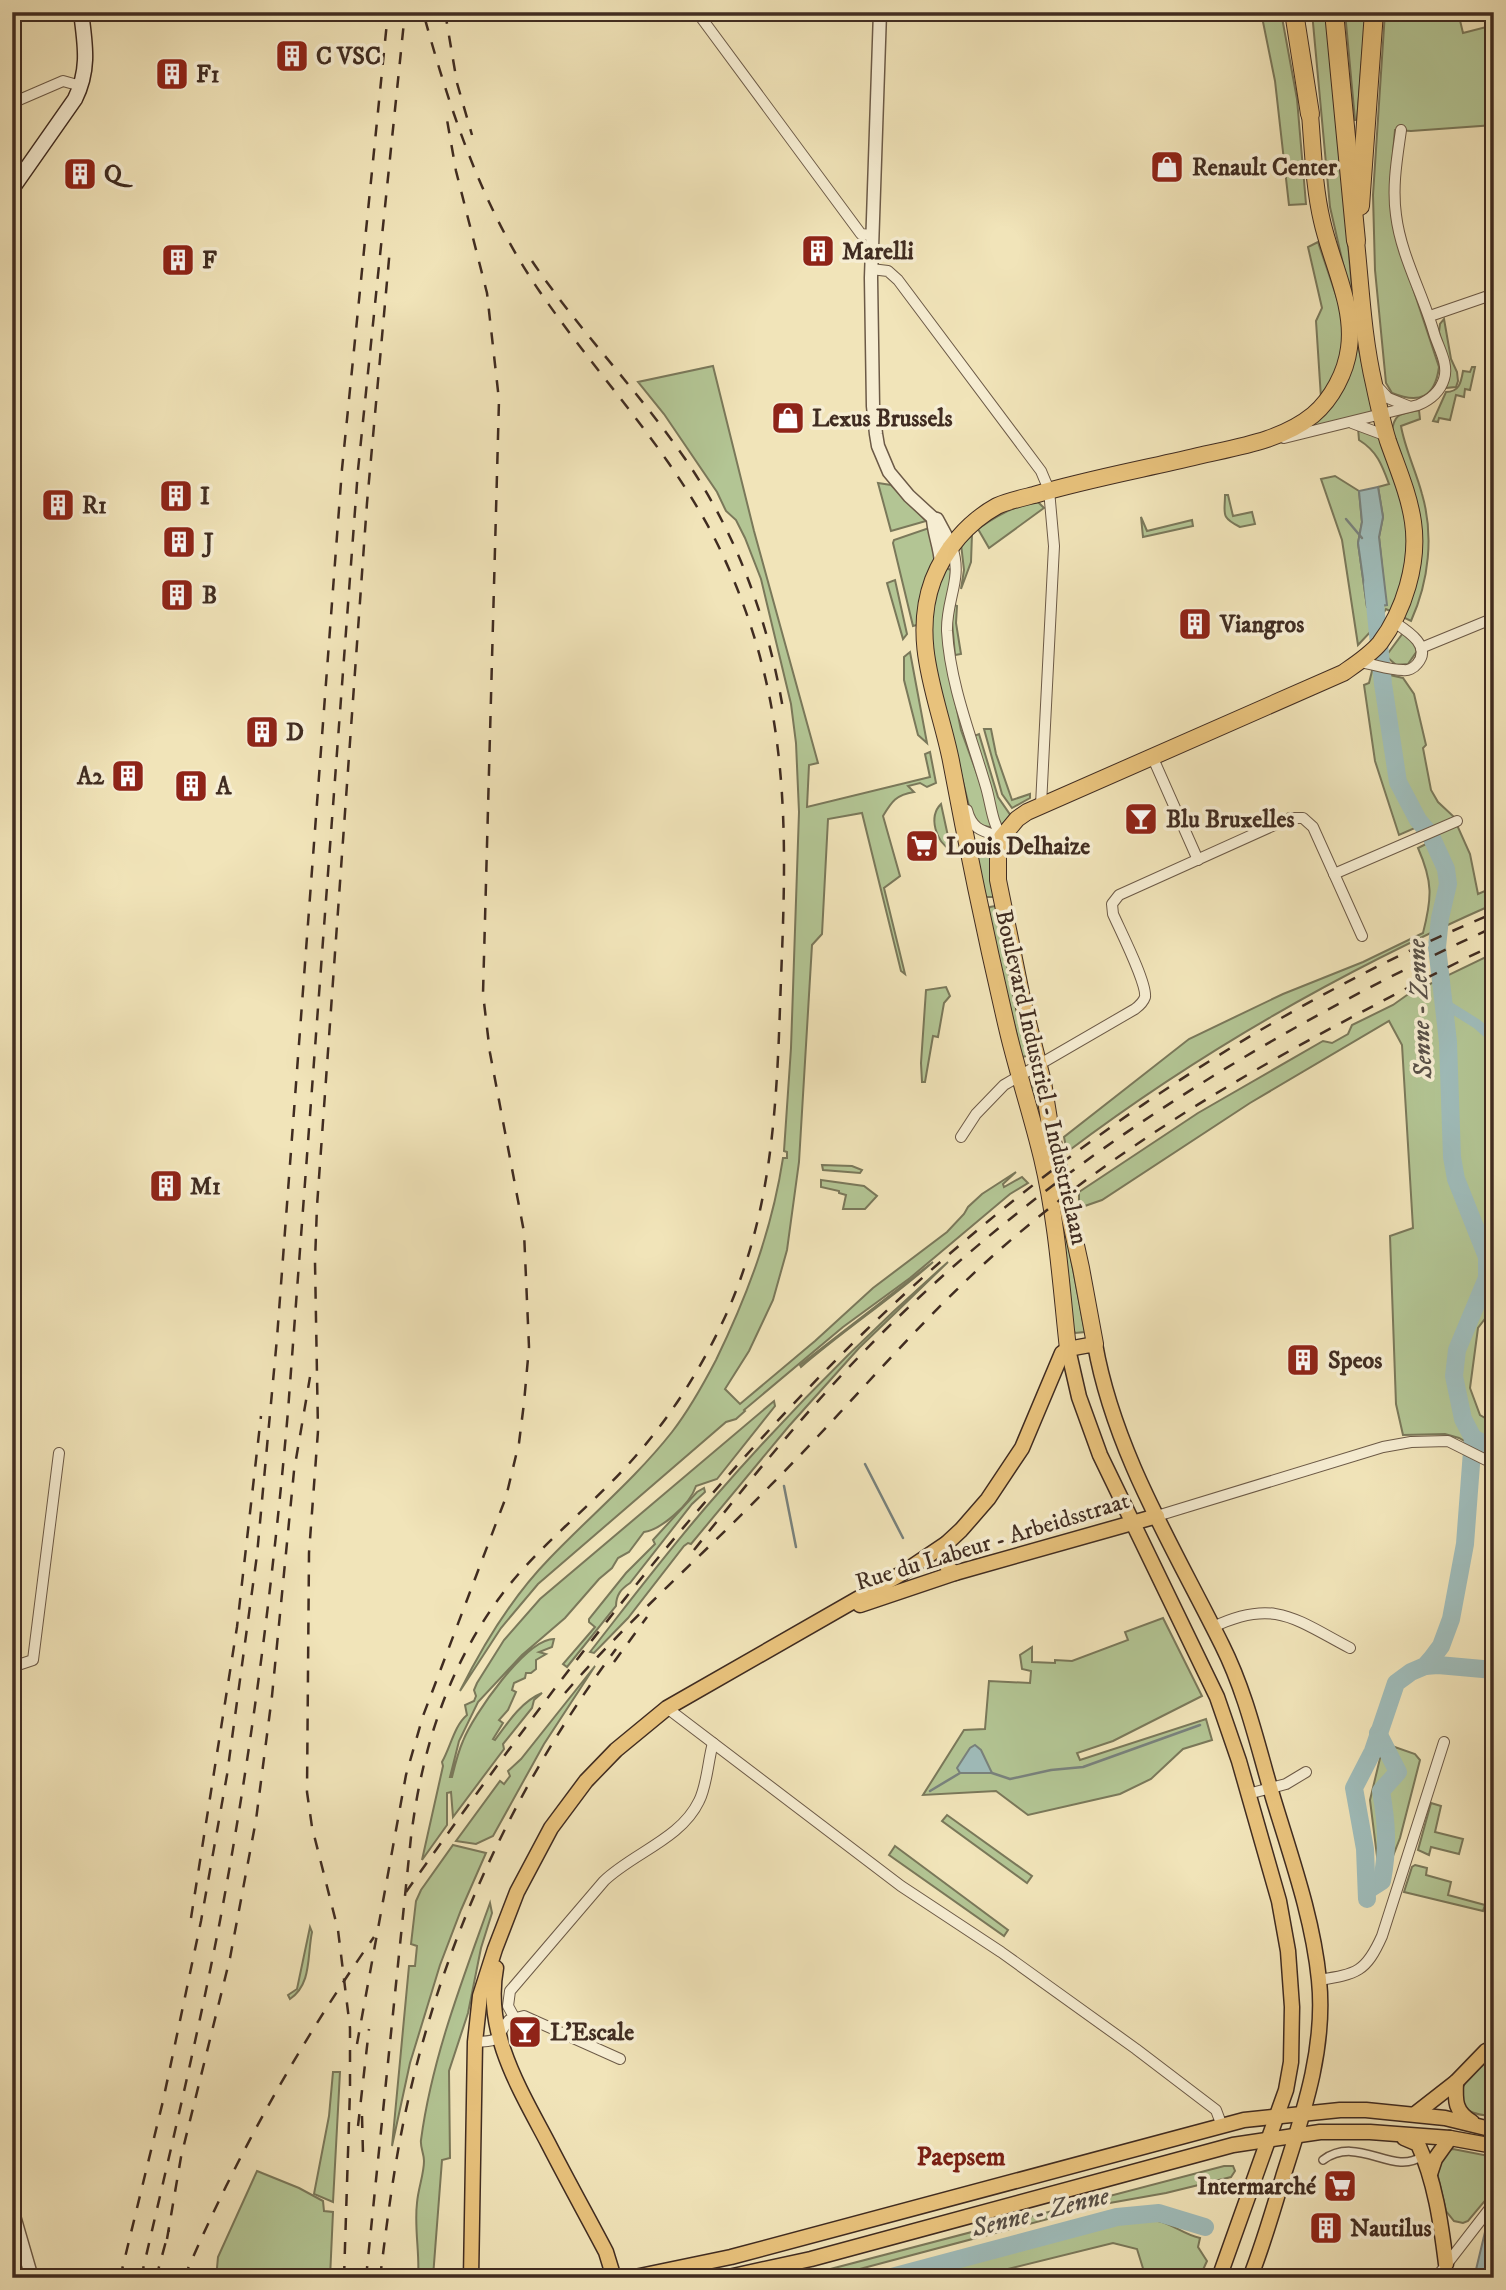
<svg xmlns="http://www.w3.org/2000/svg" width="1506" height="2290" font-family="'IM FELL DW Pica',serif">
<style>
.green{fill:#b3c594;stroke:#7a785a;stroke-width:2}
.water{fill:#9fbcba;stroke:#79827d;stroke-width:2}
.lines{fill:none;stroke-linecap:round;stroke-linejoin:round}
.stream{stroke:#79827d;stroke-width:2.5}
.canal{stroke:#9fbcba;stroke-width:10}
.river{stroke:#9fbcba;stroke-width:18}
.pedestrian-casing{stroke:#6c5a47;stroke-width:10}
.minor-casing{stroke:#6c5a47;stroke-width:12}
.tertiary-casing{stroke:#6c5a47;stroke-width:15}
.secondary-casing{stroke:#402c21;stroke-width:17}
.primary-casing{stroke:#402c21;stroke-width:17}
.trunk-casing{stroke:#402c21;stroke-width:18}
.motorway-casing{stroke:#402c21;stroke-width:20}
.pedestrian{stroke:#f6edd2;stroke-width:7}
.minor{stroke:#f6edd2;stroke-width:10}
.tertiary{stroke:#f6edd2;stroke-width:12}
.secondary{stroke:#f6edd2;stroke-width:14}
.primary{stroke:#e8c27c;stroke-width:14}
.trunk{stroke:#e8c27c;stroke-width:16}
.motorway{stroke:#e8c27c;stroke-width:18}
.rail{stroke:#402c21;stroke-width:2.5;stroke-dasharray:12 12;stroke-linecap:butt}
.labels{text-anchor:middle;stroke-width:7;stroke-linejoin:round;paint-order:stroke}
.poi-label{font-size:24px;font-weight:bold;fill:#402c21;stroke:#f6edd2;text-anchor:start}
.street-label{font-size:24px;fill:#402c21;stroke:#f6edd2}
.water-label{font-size:26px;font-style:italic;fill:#585047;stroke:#f6edd2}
.neighbourhood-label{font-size:26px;font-weight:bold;fill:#7a1f14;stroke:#f6edd2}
</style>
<rect width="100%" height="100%" fill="#f1e4b9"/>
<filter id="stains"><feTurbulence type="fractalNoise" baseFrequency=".00286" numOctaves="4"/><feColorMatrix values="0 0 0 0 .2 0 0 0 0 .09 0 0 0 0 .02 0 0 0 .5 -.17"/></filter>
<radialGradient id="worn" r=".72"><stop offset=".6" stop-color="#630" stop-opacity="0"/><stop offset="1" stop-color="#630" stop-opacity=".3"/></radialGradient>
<g class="green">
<path d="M1261,12h20l16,87 9,105 -17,1 -14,-124z"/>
<path d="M1312,12h16l26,300 -24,-105z"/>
<path d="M1345,12h21l-9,108h-2z"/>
<path d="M1385,12h73l5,21 31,-8v100l-83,6 -16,-1c-3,35 -7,69 0,104l44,133c-4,31 -20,37 -47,26l-6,-10 -11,-113 -2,-75z"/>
<path d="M1318,242l25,74 1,27 14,3 16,67 -77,17 24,-32 -5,-77 6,-13 -14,-61z"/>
<path d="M1444,319l7,40 6,13 1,9 -2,6 -11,1 3,-7 -9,-49 1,-8z"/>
<path d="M713,366l41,165 64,232 -9,2 -2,42 123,-30 -5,-23 5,-2 6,31 -9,4 -7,-4 -12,3 6,6c-18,3 -22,9 -31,24l17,60 -16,12 21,86 -4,-3 -39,-158 -34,6 -6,115 -10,11 -13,217 -12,88 -14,50 -24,51 -24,38 15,15 75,-63 58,-53 74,-56 17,-18 4,-7 14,-13 34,-22 -13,12 1,3 18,-10 6,6 -18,11 -100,84 -67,49 -99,83 1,1 -9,8 -10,3 -188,162 -37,44 -41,63c24,-48 52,-94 89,-132 41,-43 86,-80 123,-127 17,-22 31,-47 44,-72 32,-66 56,-130 67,-202h4v-6l-3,-1 7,-103 8,-236 -3,-69 -5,-39 -30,-125 -16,-41 -9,-18 -10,-9 -9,-19 -53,-78 -26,-32z"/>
<path d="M1472,367h3l-5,23 -5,-1 -1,8 -8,-2 -6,25 -11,-2 -1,4 -5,-1 13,-29c13,0 15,-9 17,-21l7,1z"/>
<path d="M1419,410l1,9 -19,7c4,23 15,45 21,68 12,41 7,87 -11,127l-25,-12 -11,18 -17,18 -16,-105 -21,-61 14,-3 24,15 3,31 -4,21 9,64 19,-2 -7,-68 4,-20 -5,-30 11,-3c-7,-19 -12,-33 -30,-44l-1,-12 34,4c2,-20 10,-18 27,-22z"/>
<path d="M878,483l13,2 35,36 -35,10z"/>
<path d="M1225,495h3l5,21 19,-4 3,12 -15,3c-20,-10 -15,-13 -15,-32z"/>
<path d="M1038,502l6,6 -55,40 -11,-19c18,-13 38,-25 60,-27z"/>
<path d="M1141,517l6,14 45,-11 1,6 -50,11z"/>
<path d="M929,528l8,26 -20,71 -4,1 -20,-83 1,-3z"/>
<path d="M972,534l-1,28 -10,27 3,-19 -3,-26z"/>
<path d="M946,568l5,2 -6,81 16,79 20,55 11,42c-10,1 -17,-5 -21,-13l-43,-173 6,-45z"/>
<path d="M895,580l12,54 -4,5 -16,-56z"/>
<path d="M954,605l3,1 -1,17 5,31 -6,1 -3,-34z"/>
<path d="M1403,633l12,11 2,7 -9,13 -12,1 -10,-9z"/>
<path d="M910,652l17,91 -9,-8 -14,-55v-23z"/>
<path d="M1372,671l31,7 11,16 12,51 -3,3 8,42 7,12 15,14 17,38 8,40 16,-7v17c-150,66 -296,149 -427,248l-3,-15 125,-98 94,-45 80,-32 60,-29c9,-35 10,-51 -5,-85l10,-5 -11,-16 -18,8 -24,-74 -11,-76 5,-2z"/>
<path d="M984,729h7l5,25 16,46 18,-6v4l-18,10 -10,-14z"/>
<path d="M979,734l19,63 13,19 -9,9 -3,-1 -25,-88z"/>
<path d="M941,804l10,46c-15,-8 -23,-33 -10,-46z"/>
<path d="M972,844l21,7 1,46h-10z"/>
<path d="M995,906l4,2 31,143 -4,5 -4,1 -35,-146 3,-4z"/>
<path d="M1494,953v236l-3,15 3,14v89l-16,21 -8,60 10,27 14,8v35l-35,-20 -14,-4 -42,1 -7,-31 -6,-168 23,-8 -11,-183 -13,-24 -139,82 -148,97 -23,8v-16l119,-79 125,-72 9,2 16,-9 4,-9 41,-20 14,-10z"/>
<path d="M946,987l4,9 -6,7 -6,34 -5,-1 -8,46h-3l-1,-19 5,-73z"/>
<path d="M1032,1086l7,5 46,241 -10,1 -2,-4 -43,-241z"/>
<path d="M822,1165l30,1 10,4 -2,3 -37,-3z"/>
<path d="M821,1180l43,6 13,10 -12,13h-22l3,-14 -7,-2v-2l-18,-4z"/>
<path d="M933,1262c-42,37 -89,68 -132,105l-1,-2z"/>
<path d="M948,1262l-89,86 -70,78 -98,118 -3,-1 -4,3 -56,72 -34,35 -4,-1c40,-51 80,-104 123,-153 73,-84 152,-164 235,-237z"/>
<path d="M774,1401l1,5 -58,73 -21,7c-6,19 -36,44 -52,46l-15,20 -11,6 -6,10 -13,11 -34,39 -43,37 -44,47 -19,39 -9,36h2c3,-12 6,-25 11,-36 10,-26 63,-102 91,-102l-2,8 -13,5 7,2 -10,6v9l-5,4h-5l-1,5 -11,5 -2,7 4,2 -8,18 -9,10 4,3 -10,16 2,1c13,-18 27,-39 47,-47l-8,7 -2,8 -29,36 1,5 -51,68 -2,-25 -4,1v32l-25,35 21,-94 -1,-4c9,-16 12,-36 25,-47l-2,-10 9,-4 2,-5 -2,-6 3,-7 27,-43 36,-41z"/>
<path d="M704,1488l1,4 -13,12 -62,79c-9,6 -14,12 -14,23l-49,61 -4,-3 32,-37 -6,-5v-3l37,-46 29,-29 -2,-4 44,-48z"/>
<path d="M1163,1618l39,78 -89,45 -36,12 3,7 126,-41 6,21 -29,9 -32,30 -31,15 -92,21 -32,-24 -73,4 41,-65 21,-1 4,-48 41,2 1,-12 -9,-2 -2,-14 12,-8v15l23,1v-3l17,1 56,-21 -3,-8z"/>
<path d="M595,1666l-51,78 -51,92 -17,8 -20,-3 44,-60 4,3 6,-8 -2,-5 13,-12z"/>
<path d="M1389,1745l26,9 5,6 -20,78 -14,36 -7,-2 -9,-72 12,-50z"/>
<path d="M1431,1803l10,3 -6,26 28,7 -4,15 -28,-7 -2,8 -11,-5z"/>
<path d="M947,1815l85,61 -5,7 -85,-62z"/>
<path d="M453,1845l33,8 -25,57 -21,55 -30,98 -18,83 17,-180h6l2,-20 -6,-2 5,-43 5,-11z"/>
<path d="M895,1846l113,84 -4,6 -115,-81z"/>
<path d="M1415,1865l12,3 -1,7 25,7 -3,13 37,10 -2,6 -79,-19 8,-25z"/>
<path d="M490,1903l2,10 -11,35 -13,65 -19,58 1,87 -8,2 -9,117 -15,1c2,-25 -4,-50 -1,-75 1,-14 7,-29 7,-42 0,-8 -4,-14 -3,-21 11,-82 41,-159 69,-237z"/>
<path d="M310,1927l2,5c-5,24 0,52 -22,67l-2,-4 9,-6z"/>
<path d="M1494,2055v62c-8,-2 -22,-2 -27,-8 -19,-18 12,-44 27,-54z"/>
<path d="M333,2072h7l-7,130 -19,-8 15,-78z"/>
<path d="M1453,2149l41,8v33l-26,31 -5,2 -9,-2 -8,-10 -10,-43 13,-18z"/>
<path d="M1224,2166h9l2,5 -4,6 -65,16 -62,11 -278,74h-30z"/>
<path d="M257,2171l42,17 24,13 1,10 9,1 -3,66h-110l-3,-10 1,-11z"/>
<path d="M1129,2221c9,0 20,-1 29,0 15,3 26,14 42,17l-2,9 9,14 -5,11 -32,6h-24l-9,-29 -24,-6 -142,35h-60z"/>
</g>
<g class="water">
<path d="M1378,487l5,30 -4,20 8,68 -20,2 -9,-64 4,-21 -3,-31z"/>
<path d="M975,1745l6,5 11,23h-32l-3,-5 13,-20z"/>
<path d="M1494,2222v56h-20l11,-46z"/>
</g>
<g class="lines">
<g class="stream">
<path d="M1346,519l16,19"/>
<path d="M865,1464l38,74"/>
<path d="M784,1486l12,61"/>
<path d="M992,1773l18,6 41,-9 32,-3 117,-42"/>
<path d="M930,1791l30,-18"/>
</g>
<path class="canal" d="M1445,1004l32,20 17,15"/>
<g class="river">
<path d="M1473,1438l21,11"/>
<path d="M1425,1666l13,-1 56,5"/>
<path d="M1368,1890l14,-9c6,-33 5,-57 -1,-90l17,-19 -20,-39"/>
<path d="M1367,1899l-2,-50 -11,-61 19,-37 23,-68 15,-11 14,-6 7,-8 9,-12 10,-27 14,-75 8,-106 -10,-19 -9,-43 3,-26 30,-72v-21l-31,-78 -4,-22 -4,-115 -11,-95 3,-29 8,-34 -2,-15 -16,-35 -12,-14 -20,-38 -15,-98 -10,-100"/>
<path d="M888,2278l229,-61 42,-4 46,14"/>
</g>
<defs>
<path id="pedestrian" d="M1323,2160c35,-26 70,17 99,-4"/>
<g id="minor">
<path d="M697,12l164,222 10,1"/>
<path d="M12,103l51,-22 18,5"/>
<path d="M871,269l17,2 10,9 143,191 8,19 5,56 -13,259"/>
<path d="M1430,316l64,-22"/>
<path d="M1377,386l11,12 20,8"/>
<path d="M1352,423l35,13"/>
<path d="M1284,438l134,-33c12,-5 22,-13 26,-26 5,-15 -6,-32 -10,-46 -11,-39 -33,-77 -38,-118 -4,-29 1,-56 5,-85"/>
<path d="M952,547c11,32 -6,52 -5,84 3,53 24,105 39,156 5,17 6,36 16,50"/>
<path d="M1421,648l73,-30"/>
<path d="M1359,662c15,2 29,8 44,8 5,1 11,-2 14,-6 16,-18 -11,-34 -23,-42"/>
<path d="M1152,756l46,104"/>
<path d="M967,810c5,20 16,21 34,27"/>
<path d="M1334,874l123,-53"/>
<path d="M961,1137l15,-23 28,-29 131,-76c4,-3 8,-6 10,-12 2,-14 -25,-67 -32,-83l-1,-10 7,-9 171,-77h13l10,9 49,109"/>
<path d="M1157,1516l226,-69 28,-5 37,-1 46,23"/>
<path d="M1213,1627c61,-29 82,-8 137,21"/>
<path d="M12,1667l21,-7 26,-207"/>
<path d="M667,1708l234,178 100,66 135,97 80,61 6,16"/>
<path d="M1248,1794l38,-10 20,-12"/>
<path d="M1319,1980c38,-6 47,-8 63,-44l62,-194"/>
<path d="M514,2017l-6,-11 2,-15 94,-110c29,-28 77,-42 95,-80 8,-15 9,-41 14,-58"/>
<path d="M475,2042c28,-1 19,-3 34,-22l15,-4 96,43"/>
<path d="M1436,2278l58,-75"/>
</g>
<g id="tertiary">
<path d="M880,12l-9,266 2,128 3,28 2,12 11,26 20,24 24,22 4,1 15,28"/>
<path d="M933,518c0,13 7,28 8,45"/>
<path d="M12,2209l20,69"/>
</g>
<path id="secondary" d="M12,189l63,-90c15,-30 10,-55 6,-87"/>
<g id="primary">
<path d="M1068,1349l11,48 21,58 117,242 22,64 40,140 9,50 4,56 -1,55 -5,28 -67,188"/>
<path d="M947,1543c-6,13 -5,22 8,30"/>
<path d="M860,1605l95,-32 202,-57"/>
<path d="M496,1968c-12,64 23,120 52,175 19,37 39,73 58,109l8,26"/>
<path d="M1456,2082c-1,19 -1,30 16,40"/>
<path d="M1415,2114l41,-32 30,-31 8,-4"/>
<path d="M1404,2138l14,6c17,37 23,79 28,120"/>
<path d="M1430,2174l5,-15 15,-21"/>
<path d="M471,2278l4,-236 5,-46 15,-47 22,-57 34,-64 35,-47 30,-31 51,-42 234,-134 46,-31 14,-13 27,-31 34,-51 40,-95 6,-4 27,-5c19,108 79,204 127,301 25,50 36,103 52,156 18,59 39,118 45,179 7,68 -16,134 -36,197 -10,34 -20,68 -33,101"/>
<path d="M630,2278l101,-21 513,-137 96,-10h26l79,8 49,12"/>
<path d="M724,2278l87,-19 422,-114 87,-13h50l80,6 44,8"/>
</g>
<g id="trunk">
<path d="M1095,1344l-14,-76 -30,-136 -8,-50 -20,-79 -25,-123v-26l4,-17 15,-18 10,-7 316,-139c13,-9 27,-18 37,-30 24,-32 39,-80 33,-121 -4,-28 -16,-55 -25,-81 -6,-19 -10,-38 -14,-57 -11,-47 -13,-96 -18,-143"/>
<path d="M1068,1349c-7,-64 -11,-128 -26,-191 -10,-42 -24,-84 -34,-126 -21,-90 -40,-180 -57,-271 -12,-60 -41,-119 -18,-181 12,-31 35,-58 64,-74 11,-5 25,-8 37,-11 54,-16 110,-26 164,-39 39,-9 83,-15 115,-41 19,-16 33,-43 36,-67 6,-42 -18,-86 -27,-127 -8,-34 -9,-71 -12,-107"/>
</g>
<g id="motorway">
<path d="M1294,12l16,102"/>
<path d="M1334,12l22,229"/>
<path d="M1360,206l14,-194"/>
</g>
</defs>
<use href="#pedestrian" class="pedestrian-casing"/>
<use href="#minor" class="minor-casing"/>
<use href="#tertiary" class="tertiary-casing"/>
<use href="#secondary" class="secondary-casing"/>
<use href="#primary" class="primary-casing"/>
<use href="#trunk" class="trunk-casing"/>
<use href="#motorway" class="motorway-casing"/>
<use href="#pedestrian" class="pedestrian"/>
<use href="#minor" class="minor"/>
<use href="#tertiary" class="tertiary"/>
<use href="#secondary" class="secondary"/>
<use href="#primary" class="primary"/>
<use href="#trunk" class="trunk"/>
<use href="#motorway" class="motorway"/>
<g class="rail">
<path d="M445,12l12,71 15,52"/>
<path d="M532,261c44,65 98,121 144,185 57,78 91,168 107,263"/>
<path d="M694,1550c68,-85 137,-170 217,-245 169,-159 373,-282 583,-378"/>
<path d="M614,1662l33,-45"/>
<path d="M565,1693c63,-73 137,-137 204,-206 77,-77 146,-162 227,-234 108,-96 231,-170 358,-237 46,-24 92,-49 140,-71"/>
<path d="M406,1892c132,-186 271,-372 431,-533 186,-187 413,-344 657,-446"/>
<path d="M191,1918l46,-291 24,-211"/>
<path d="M357,2044l49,-269 17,-59 83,-219 13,-54 5,-40 5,-56 -5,-115 -34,-179 -7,-59 16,-594 -12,-107 -31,-122 -10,-57"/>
<path d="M362,2116l1,38"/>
<path d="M358,2126l11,-97"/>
<path d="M167,2239l14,-82 49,-199 26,-138 16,-124 22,-225 16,-94"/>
<path d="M120,2278l43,-177 38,-180 26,-146 30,-220 20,-217 65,-869 46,-457"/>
<path d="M141,2278c27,-117 55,-234 78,-352 32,-170 54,-342 69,-515l70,-941 47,-458"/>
<path d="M156,2278l13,-48"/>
<path d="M184,2278c51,-120 115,-234 190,-341"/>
<path d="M344,2278l6,-188v-62l-12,-98 -26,-103 -5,-35 2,-239 9,-122 -3,-169 2,-56 50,-703 23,-255"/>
<path d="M366,2278l45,-441c11,-89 37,-171 92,-244 35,-46 82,-82 121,-124 44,-47 79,-102 105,-161 46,-107 48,-215 52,-329 6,-149 9,-270 -52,-410 -45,-105 -125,-184 -189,-277 -58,-84 -90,-182 -117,-280"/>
<path d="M380,2278c7,-56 14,-113 26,-168 36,-167 108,-324 210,-461"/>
</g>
</g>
<defs>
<symbol id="building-square" viewBox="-11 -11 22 22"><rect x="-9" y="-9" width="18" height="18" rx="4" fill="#8f2418" stroke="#f6edd2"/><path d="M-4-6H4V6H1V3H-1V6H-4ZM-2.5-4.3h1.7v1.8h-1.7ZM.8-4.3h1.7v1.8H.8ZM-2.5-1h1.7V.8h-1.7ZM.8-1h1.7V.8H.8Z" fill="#fff"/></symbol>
<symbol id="shop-square" viewBox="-11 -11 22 22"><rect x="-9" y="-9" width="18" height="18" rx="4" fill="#8f2418" stroke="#f6edd2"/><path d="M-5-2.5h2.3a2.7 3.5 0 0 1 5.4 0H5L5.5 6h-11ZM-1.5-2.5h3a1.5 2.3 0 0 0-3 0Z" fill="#fff"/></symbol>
<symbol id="bar-square" viewBox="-11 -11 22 22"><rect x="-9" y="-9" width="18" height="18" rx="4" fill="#8f2418" stroke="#f6edd2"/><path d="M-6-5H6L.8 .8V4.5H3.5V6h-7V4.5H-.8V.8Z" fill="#fff"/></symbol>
<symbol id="supermarket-square" viewBox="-11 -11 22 22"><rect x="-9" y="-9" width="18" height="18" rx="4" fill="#8f2418" stroke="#f6edd2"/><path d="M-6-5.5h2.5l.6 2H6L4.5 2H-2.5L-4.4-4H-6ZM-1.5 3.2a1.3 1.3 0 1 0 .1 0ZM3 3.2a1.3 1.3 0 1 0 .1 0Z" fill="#fff"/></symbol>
</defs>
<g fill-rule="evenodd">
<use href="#building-square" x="273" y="37" width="38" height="38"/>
<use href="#building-square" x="153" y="55" width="38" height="38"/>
<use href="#shop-square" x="1148" y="148" width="38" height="38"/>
<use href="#building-square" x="61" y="155" width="38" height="38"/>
<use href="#building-square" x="799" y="232" width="38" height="38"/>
<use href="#building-square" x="159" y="241" width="38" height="38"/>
<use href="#shop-square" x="769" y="399" width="38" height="38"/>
<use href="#building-square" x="157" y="477" width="38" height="38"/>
<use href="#building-square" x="39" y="486" width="38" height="38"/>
<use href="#building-square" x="160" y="523" width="38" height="38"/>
<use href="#building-square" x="158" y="576" width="38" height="38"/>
<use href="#building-square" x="1176" y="605" width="38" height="38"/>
<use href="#building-square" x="243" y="713" width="38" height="38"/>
<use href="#building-square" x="109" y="757" width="38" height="38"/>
<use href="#building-square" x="172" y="767" width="38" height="38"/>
<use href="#bar-square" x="1122" y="800" width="38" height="38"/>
<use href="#supermarket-square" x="903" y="827" width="38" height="38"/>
<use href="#building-square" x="147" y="1167" width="38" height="38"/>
<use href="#building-square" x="1284" y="1341" width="38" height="38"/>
<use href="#bar-square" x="506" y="2013" width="38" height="38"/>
<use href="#supermarket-square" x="1321" y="2167" width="38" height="38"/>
<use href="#building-square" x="1307" y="2209" width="38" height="38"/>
</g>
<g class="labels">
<g class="poi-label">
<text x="316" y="64">C VSC</text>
<text x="196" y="82">F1</text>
<text x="1192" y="175">Renault Center</text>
<text x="104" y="182">Q</text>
<text x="842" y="259">Marelli</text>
<text x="202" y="268">F</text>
<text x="812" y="426">Lexus Brussels</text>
<text x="200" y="504">I</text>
<text x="82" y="513">R1</text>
<text x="204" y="550">J</text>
<text x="202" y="603">B</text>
<text x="1220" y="632">Viangros</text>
<text x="286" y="740">D</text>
<text x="104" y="784" text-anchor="end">A2</text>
<text x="216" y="794">A</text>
<text x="1166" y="827">Blu Bruxelles</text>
<text x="946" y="854">Louis Delhaize</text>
<text x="190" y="1194">M1</text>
<text x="1328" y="1368">Speos</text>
<text x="550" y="2040">L'Escale</text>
<text x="1316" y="2194" text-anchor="end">Intermarché</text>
<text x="1350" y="2236">Nautilus</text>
</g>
<g class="street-label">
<text transform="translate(1042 1077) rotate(77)" y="8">Boulevard Industriel - Industrielaan</text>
<text transform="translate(992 1541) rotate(-17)" y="8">Rue du Labeur - Arbeidsstraat</text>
</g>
<g class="water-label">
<text transform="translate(1419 1009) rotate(-93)" y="9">Senne - Zenne</text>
<text transform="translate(1040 2211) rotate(-14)" y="9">Senne - Zenne</text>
</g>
<g class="neighbourhood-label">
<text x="961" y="2165">Paepsem</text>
</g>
</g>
<rect width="1506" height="2290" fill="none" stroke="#f1e4b9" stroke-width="42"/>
<rect x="14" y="14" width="1478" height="2262" fill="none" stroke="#402c21" stroke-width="3.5"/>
<rect x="21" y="21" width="1464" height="2248" fill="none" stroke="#402c21" stroke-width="2"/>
<rect width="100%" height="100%" filter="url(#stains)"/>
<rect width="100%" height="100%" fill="url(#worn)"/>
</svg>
